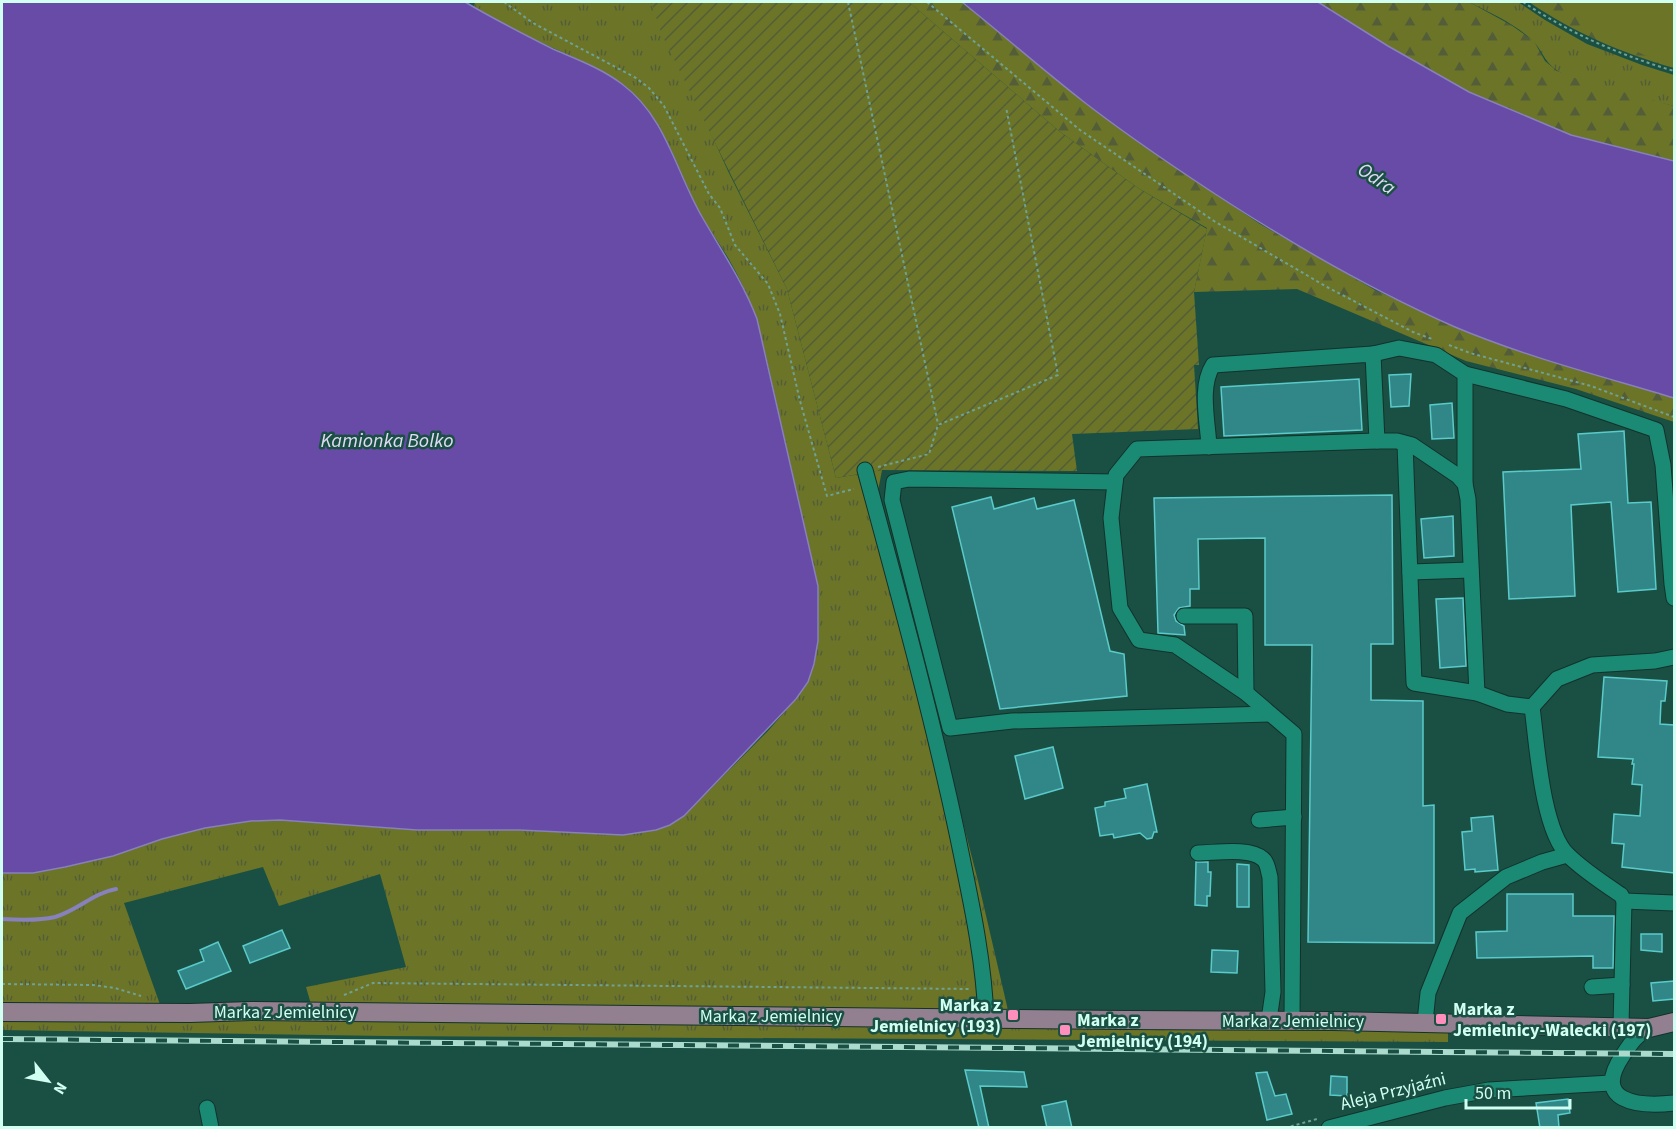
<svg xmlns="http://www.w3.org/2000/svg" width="1676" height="1129" font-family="'Source Sans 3',sans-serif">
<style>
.grass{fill:url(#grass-tufts);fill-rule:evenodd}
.forest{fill:url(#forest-firs)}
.park{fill:#6c7427}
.garden{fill:url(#garden-furrows)}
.water{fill:#674ba6;stroke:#8781bc;stroke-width:1.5}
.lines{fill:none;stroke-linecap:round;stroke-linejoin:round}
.stream{stroke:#8781bc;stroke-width:4}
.building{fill:#318787;stroke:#5bcaca;stroke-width:1.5}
.minor-casing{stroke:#12322a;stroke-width:17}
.major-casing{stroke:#12322a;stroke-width:20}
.path{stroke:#6fa194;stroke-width:2;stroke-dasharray:3 3;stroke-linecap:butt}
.minor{stroke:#1b8a74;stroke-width:15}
.major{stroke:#928091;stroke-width:18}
.rail-casing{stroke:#abdbcd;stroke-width:6}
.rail{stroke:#1a5043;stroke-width:4;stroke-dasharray:11;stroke-linecap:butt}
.poi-dot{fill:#fe8ebc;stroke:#1a5043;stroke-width:2}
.labels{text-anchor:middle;stroke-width:5;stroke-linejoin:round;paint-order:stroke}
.poi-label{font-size:18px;font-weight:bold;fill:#d1fff1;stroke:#1a5043;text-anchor:start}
.street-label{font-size:18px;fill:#d1fff1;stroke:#1a5043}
.water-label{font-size:20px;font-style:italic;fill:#e0dbf4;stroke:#1a5043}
</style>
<defs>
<pattern id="grass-tufts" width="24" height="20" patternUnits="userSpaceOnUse" patternTransform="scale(1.5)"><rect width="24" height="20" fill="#6c7427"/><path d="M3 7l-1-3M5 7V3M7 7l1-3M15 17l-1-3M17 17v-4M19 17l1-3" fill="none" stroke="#535e39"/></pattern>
<pattern id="forest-firs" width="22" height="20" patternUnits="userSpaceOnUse" patternTransform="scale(1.5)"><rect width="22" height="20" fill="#6c7427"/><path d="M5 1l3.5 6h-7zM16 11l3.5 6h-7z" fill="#535e39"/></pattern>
<pattern id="garden-furrows" width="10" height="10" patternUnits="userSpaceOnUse" patternTransform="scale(1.5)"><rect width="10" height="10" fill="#6c7427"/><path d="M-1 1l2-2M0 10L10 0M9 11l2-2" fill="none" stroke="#535e39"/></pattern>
</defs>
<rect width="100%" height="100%" fill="#1a5043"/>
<g class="grass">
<path d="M475,2h176l77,169 59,118 49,189 46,-8 -4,21 100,390 32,138 438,4v19l-1061,-6 -385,-6v-157h31l32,-6 48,-11 49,-17 43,-11 46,-7 29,-1 137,10h102l104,5 32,-5 15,-5 14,-9 84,-85 28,-32 12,-17 10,-96 -53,-234c-8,-31 -17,-60 -34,-89 -9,-17 -22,-33 -31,-50 -24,-46 -36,-99 -80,-131 -21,-14 -46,-24 -69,-35 -27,-12 -52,-25 -77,-40zM263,867l16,39 101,-32 26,93 -100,20 7,24 -150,2 -39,-110z"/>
<path d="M1469,2h49l27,18 42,24 55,21 32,10v31c-28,-7 -98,-21 -119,-37 -11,-8 -14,-21 -23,-29 -18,-17 -42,-27 -63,-38z"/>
</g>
<g class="forest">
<path d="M909,2h53l123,101 72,52 103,69 115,66 82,37 63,23 154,48v24l-98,-33 -110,-28 -169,-72 -103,3 13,-64 -69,-40 -79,-57z"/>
<path d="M1318,2h151l42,23 23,16 11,20 12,10 26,10 91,25v55l-103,-26 -102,-43 -81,-46z"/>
<path d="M1529,2h145v66c-52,-15 -100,-35 -145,-66z"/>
</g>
<path class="park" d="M1557,2h117v62l-30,-9 -44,-22z"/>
<path class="garden" d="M651,2h258l150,129 79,57 69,41 -13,63 5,73h-5l4,64 -126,5 5,37 -195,-1 -46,8 -49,-189 -125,-254z"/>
<g class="water">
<path d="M2,2h463c29,17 58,32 88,47 23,10 48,19 69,35 44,33 53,85 79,131 20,35 41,65 56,104l61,267v55l-4,23 -6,18 -12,17 -112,117 -14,9 -14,5 -33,5 -104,-5h-102l-137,-10 -29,1 -46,7 -43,11 -49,17 -48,11 -32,6h-31z"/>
<path d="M962,2h356l70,44 81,46 102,43 103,26v237c-73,-22 -148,-41 -219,-71 -93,-41 -179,-92 -264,-149 -36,-24 -72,-49 -107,-76 -41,-32 -81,-67 -122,-100z"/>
</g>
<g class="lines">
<path class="stream" d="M2,919c16,1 36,2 53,-2 22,-6 38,-24 61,-28"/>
</g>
<g class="building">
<path d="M1411,374l-2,32 -18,1 -2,-32z"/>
<path d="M1359,379l3,51 -138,6 -3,-49z"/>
<path d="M1452,403l2,35 -22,1 -2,-34z"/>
<path d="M1624,431l4,72 23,-1 5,87 -38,3 -7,-90 -40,3 4,91 -66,3 -6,-127 78,-3 -3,-35z"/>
<path d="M1392,495l1,149h-22v56l52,1v105l11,-1v138l-126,-1 4,-297h-47v-107l-67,1 1,50h-9v17l-11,2 -5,7 2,6 8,5 1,9 -27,-2 -4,-135z"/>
<path d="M991,497l3,12 40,-11 3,11 37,-9 36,151 14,3 3,42 -127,13 -48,-202z"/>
<path d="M1453,516l1,40 -30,2 -3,-39z"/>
<path d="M1463,598l3,68 -26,2 -4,-69z"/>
<path d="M1604,677l63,4 -2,20h-4l-1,23 14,1v148l-52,-6 2,-23 -12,-1 2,-29 26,2 2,-31 -10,-1 2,-20h-2l1,-5 -35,-2z"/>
<path d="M1053,747l10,41 -38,11 -10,-43z"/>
<path d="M1147,784l10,48h-3l-2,6 -5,1 -7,-6 -26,5 -1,-4 -13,2 -5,-28 10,-2v-4l21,-4 -2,-9z"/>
<path d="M1493,816l5,54 -23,2v-3l-10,1 -3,-38 10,-1 -1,-13z"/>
<path d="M1196,862h12v10h3l-1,24h-3v10l-12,-1z"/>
<path d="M1237,864l12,1v42h-12z"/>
<path d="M1507,894h66v22h41l-1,52h-20v-12l-116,2 -1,-26 31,-1z"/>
<path d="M282,930l8,18 -40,15 -7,-17z"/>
<path d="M1641,934h21v18l-21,-2z"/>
<path d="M218,942l13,29 -45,18 -8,-18 26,-10 -4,-11z"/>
<path d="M1212,950l26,1 -1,22 -26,-1z"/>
<path d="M1674,981v18l-21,2 -2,-18z"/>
<path d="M965,1070l59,2 3,15 -47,-1 9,42h-10z"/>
<path d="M1267,1072l8,24 11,-2 6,20 -25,6 -11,-47z"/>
<path d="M1331,1076l16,1v19l-17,-1z"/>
<path d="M1568,1099l2,14 -12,2 1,13h-19l-4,-25z"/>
<path d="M1066,1101l6,27h-25l-5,-22z"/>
</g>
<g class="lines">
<defs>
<g id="minor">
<path d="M1373,354l26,-6 37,7 29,19v110"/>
<path d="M1465,374l101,25 90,31 7,35 9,119 2,14"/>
<path d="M1405,444l9,239 63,10 30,11 25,3c5,37 10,123 36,148 15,15 35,28 53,40l3,6 -3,125"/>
<path d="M1209,447c-1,-25 -10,-60 4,-82l160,-11 4,87"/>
<path d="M865,470c33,122 67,245 93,368 12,59 26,120 28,181"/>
<path d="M1115,482l-206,-3 -15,3 -2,18 58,228 62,-7 258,-7"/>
<path d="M1410,572l61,-2"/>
<path d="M1184,616h61l1,77"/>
<path d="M1532,707l25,-28 35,-14 63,-4 19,-4"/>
<path d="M1259,820l35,-3"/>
<path d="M1198,853c17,0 52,-6 65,6 5,4 5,12 7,18l3,115 -4,28"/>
<path d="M1624,901l50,2"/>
<path d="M1592,987l30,-2"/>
<path d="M1292,1021l2,-287 -48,-41 -71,-48 -36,-5 -19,-32 -9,-90 5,-43 21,-26 240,-8h20l15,4 46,31 7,8 3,15 9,194"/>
<path d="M1425,1022l3,-29 32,-80 46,-36 36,-15 25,-7"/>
<path d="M1649,1028c-13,7 -18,15 -26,27 -32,47 15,52 51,48"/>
<path d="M207,1108l4,20"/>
<path d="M1329,1128l116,-30 44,-8 122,-7"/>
</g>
<path id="major" d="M2,1012l188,1 61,-2 874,9 209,1 315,7 25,-6"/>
</defs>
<use href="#minor" class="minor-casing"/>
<use href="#major" class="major-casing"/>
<g class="path">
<path d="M504,2l29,21 103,55 13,10 15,18 45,88 11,14 15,37 33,39 12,30 20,87 27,95 27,-7"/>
<path d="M848,2l90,422"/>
<path d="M927,2l153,128 134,91 113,66 86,45 19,7"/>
<path d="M1523,2c48,32 97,53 151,69"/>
<path d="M1449,345l21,8 121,33 83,31"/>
<path d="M878,467l51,-13 9,-29 120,-50 -52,-268"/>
<path d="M2,984l91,1 22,3 26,8"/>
<path d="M344,995l29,-12 598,6"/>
<path d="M1285,1128l32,-9"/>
</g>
<use href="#minor" class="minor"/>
<use href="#major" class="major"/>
<defs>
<path id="rail" d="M2,1039l1672,15"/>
</defs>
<use href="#rail" class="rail-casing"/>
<use href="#rail" class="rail"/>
</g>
<g class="poi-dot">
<rect x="1007" y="1009" width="12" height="12" rx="3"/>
<rect x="1435" y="1013" width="12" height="12" rx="3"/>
<rect x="1059" y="1024" width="12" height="12" rx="3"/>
</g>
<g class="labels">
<g class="poi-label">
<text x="1001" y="1011" text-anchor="end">Marka z<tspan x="1001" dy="21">Jemielnicy (193)</tspan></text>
<text x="1453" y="1015">Marka z<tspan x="1453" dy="21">Jemielnicy-Walecki (197)</tspan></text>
<text x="1077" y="1026">Marka z<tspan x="1077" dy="21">Jemielnicy (194)</tspan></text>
</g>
<g class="street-label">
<text x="285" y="1018">Marka z Jemielnicy</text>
<text x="771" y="1022">Marka z Jemielnicy</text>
<text x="1293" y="1027">Marka z Jemielnicy</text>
<text transform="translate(1393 1091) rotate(-14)" y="6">Aleja Przyjaźni</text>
</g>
<g class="water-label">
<text transform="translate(1377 178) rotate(34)" y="7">Odra</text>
<text x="387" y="447">Kamionka Bolko</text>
</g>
</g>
<rect width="1676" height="1129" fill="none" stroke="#d1fff1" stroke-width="6"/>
<g transform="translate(48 1081) rotate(121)" stroke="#1a5043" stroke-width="4.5" paint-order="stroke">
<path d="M0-4.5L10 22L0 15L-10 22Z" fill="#d1fff1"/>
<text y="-9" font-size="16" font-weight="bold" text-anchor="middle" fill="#d1fff1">N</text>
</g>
<path d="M1466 1099v9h104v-9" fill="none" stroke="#d1fff1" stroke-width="3"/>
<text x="1475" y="1099" font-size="18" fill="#d1fff1" stroke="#1a5043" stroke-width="4.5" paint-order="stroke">50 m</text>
</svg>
